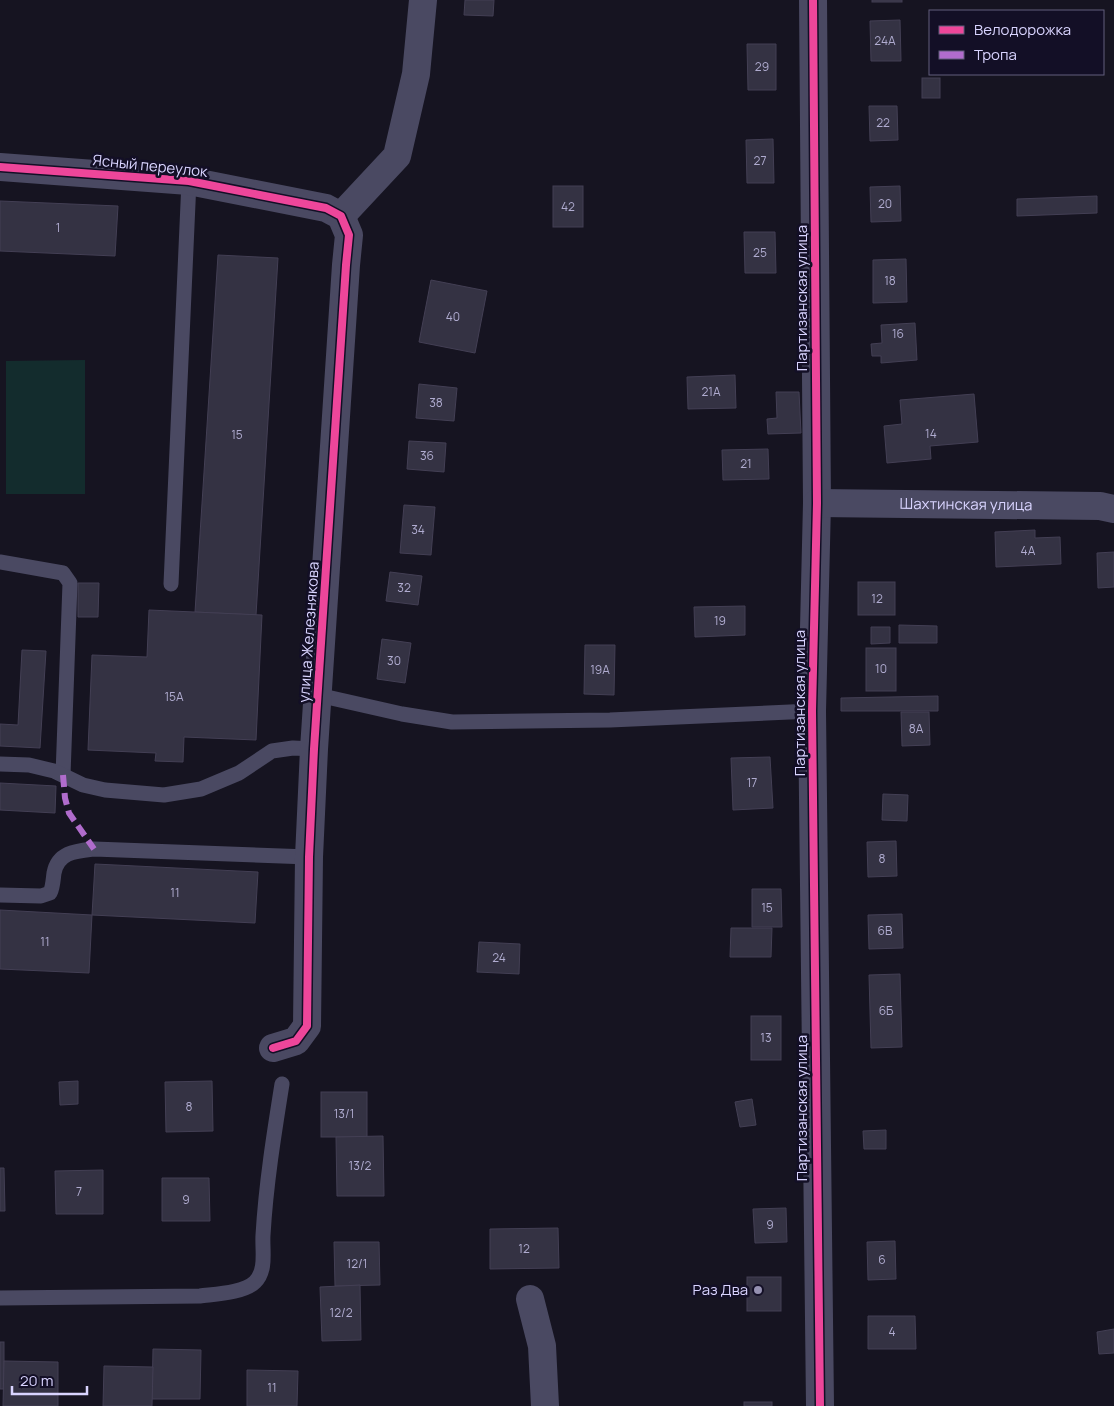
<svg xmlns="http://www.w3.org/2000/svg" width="1114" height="1406" font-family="Manrope,sans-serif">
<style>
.park{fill:#132c2d}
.building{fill:#343243;stroke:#433f54}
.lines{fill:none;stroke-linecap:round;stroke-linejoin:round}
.lane{stroke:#4a4962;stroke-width:15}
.street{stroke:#4a4962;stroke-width:28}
.quiet{stroke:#b06ccc;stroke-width:6;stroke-dasharray:12 6;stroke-linecap:butt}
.cycleway-casing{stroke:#130f26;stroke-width:11}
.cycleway{stroke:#ed469a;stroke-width:8}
.poi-dot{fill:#9591b1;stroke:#130f26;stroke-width:2}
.labels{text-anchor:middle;stroke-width:5;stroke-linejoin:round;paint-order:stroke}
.number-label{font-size:12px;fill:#b0acd0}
.street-label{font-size:15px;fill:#d9d4ff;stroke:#130f26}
.poi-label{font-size:15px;fill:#d9d4ff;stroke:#130f26;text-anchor:end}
</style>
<rect width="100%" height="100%" fill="#161421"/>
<path class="park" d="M85,360v134h-79v-133z"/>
<g class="building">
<path d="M465,0h29l-1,16 -29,-1z"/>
<rect x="872" y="0" width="30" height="2"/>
<path d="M900,20l1,41h-30l-1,-40z"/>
<path d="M747,44h29v46h-28z"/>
<rect x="922" y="78" width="18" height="20"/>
<path d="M869,106h28l1,34 -28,1z"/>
<path d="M773,139l1,44h-27l-1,-43z"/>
<rect x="553" y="186" width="30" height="41"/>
<path d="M900,186l1,35 -30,1 -1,-35z"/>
<path d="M1097,196v17l-80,3v-17z"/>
<path d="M0,201l118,5 -3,50 -115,-5z"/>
<path d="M744,232h31l1,41h-31z"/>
<path d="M218,255l60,3 -22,357 -61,-3z"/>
<path d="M906,259l1,43 -34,1v-43z"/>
<path d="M431,280l56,11 -12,62 -56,-11z"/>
<path d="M915,323l2,37 -36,3v-7h-9l-1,-12 11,-1 -1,-18z"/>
<path d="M735,375l1,33 -48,1 -1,-32z"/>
<path d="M419,384l38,4 -3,33 -38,-3z"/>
<path d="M776,392h23l2,41 -33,1 -1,-15 10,-1z"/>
<path d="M974,394l4,48 -48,4 1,13 -44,4 -3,-37 18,-2 -2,-24z"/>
<path d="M409,441l37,2 -2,29 -37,-3z"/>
<path d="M768,449l1,30 -46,1 -1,-30z"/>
<path d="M404,505l31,2 -4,48 -31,-2z"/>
<path d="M1035,530v8l25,-1 1,27 -65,3 -1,-35z"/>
<path d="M1114,552v35l-16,1 -1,-35z"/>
<path d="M390,572l32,4 -4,29 -32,-4z"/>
<rect x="858" y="582" width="37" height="33"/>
<path d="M78,583h21l-1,34h-20z"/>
<path d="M745,606v29l-50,2 -1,-30z"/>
<path d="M149,610l113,5 -6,125 -72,-3 -1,25 -28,-1 1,-8 -68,-3 4,-95 55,2z"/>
<path d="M899,625l38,1v17h-38z"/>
<path d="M871,627h19v16l-19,1z"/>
<path d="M382,639l29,4 -6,40 -28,-4z"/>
<path d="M585,645h30l-1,50 -30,-1z"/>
<rect x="866" y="648" width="30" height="43"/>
<path d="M22,650l24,1 -6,97 -40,-2v-22l18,1z"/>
<path d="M938,696v15h-97v-13z"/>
<path d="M901,712h28l1,33 -28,1z"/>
<path d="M770,757l3,51 -40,2 -2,-52z"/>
<path d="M0,783l56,3 -1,27 -55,-3z"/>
<path d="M883,794l25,1 -1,26 -25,-1z"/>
<path d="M896,841l1,35 -29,1 -1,-35z"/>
<path d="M95,864l163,8 -3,51 -163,-8z"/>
<path d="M752,889h29l1,38h-30z"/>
<path d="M0,910l92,5 -3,58 -89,-4z"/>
<path d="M902,914l1,34 -34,1 -1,-34z"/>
<path d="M731,928h41l-1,29h-41z"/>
<path d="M479,942l41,2 -1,30 -42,-2z"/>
<path d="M900,974l2,73 -31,1 -2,-73z"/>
<rect x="751" y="1016" width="30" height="44"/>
<path d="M78,1081v23l-18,1 -1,-23z"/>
<path d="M212,1081l1,50 -47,1 -1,-50z"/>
<rect x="321" y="1092" width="46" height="45"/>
<path d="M752,1099l4,26 -16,2 -5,-25z"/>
<path d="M886,1130v19h-22l-1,-18z"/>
<path d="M383,1136l1,60h-47l-1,-59z"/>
<path d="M0,1168h4l1,43h-5z"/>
<path d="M103,1170v44h-47l-1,-43z"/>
<path d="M162,1178h47l1,43h-48z"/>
<path d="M786,1208l1,34 -32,1 -2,-34z"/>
<path d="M558,1228l1,40 -69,1v-40z"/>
<path d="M895,1241l1,38 -28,1 -1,-38z"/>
<path d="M334,1242h45l1,43 -45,1z"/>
<rect x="747" y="1277" width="34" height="34"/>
<path d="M360,1285l1,55 -39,1 -2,-54z"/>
<path d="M868,1316h47l1,33h-48z"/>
<path d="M1114,1329v24l-15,1 -2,-22z"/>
<rect x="0" y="1342" width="4" height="47"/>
<path d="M153,1349l48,1 -1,49h-48z"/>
<path d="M4,1361l54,1v44h-55z"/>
<path d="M104,1366l49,1 -1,39h-49z"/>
<path d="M247,1370l51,1 -1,35h-50z"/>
<rect x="744" y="1402" width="28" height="4"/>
</g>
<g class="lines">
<g class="lane">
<path d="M0,562l63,11 7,10 -7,192"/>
<path d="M171,584l18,-403"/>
<path d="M318,695l84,19 50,8 158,-2 202,-9"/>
<path d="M0,764l29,1 25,6 29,14 22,5 59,5 37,-6 38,-16 33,-22 21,-3 21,1"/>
<path d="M0,895l41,1 9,-3c3,-6 3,-13 4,-20 4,-21 22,-22 40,-24l215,8"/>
<path d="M0,1298l200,-2c15,-2 44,-3 55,-14 12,-12 7,-32 8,-47 3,-51 11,-101 19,-151"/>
</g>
<g class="street">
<path d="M813,0l4,503 -5,208 8,695"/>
<path d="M0,167l189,14 137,27 15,8 8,19 -3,30 -32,484 -5,108 -2,169 -11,15 -23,7"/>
<path d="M341,216l56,-60 19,-82 7,-74"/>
<path id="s1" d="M817,503l283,3 14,3"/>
<path d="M530,1299l12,47 3,60"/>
</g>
<path class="quiet" d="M63,775l2,23 4,15 25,36"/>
<defs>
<g id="cycleway">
<path d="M813,0l4,503 -5,208 8,695"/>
<path d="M0,167l189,14 137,27 15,8 8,19 -3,30 -32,484 -5,108 -2,169 -11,15 -23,7"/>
</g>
</defs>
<use href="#cycleway" class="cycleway-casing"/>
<use href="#cycleway" class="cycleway"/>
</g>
<circle class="poi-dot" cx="758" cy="1290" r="5"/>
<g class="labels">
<g class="number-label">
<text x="885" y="45">24А</text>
<text x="762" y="71">29</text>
<text x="883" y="127">22</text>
<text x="760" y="165">27</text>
<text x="885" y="208">20</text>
<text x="568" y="211">42</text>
<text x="58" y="232">1</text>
<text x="760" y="257">25</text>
<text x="890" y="285">18</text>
<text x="453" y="321">40</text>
<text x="898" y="338">16</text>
<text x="711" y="396">21А</text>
<text x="436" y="407">38</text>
<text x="931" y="438">14</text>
<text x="237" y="439">15</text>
<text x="427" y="460">36</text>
<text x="746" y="468">21</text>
<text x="418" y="534">34</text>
<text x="1028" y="555">4А</text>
<text x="404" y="592">32</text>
<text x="877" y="603">12</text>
<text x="720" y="625">19</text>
<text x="394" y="665">30</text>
<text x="881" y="673">10</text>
<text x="600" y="674">19А</text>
<text x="174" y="701">15А</text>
<text x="916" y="733">8А</text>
<text x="752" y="787">17</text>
<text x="882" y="863">8</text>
<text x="175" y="897">11</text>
<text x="767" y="912">15</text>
<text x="885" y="935">6В</text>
<text x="45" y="946">11</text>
<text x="499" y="962">24</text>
<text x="886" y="1015">6Б</text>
<text x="766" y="1042">13</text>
<text x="189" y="1111">8</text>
<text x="344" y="1118">13/1</text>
<text x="360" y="1170">13/2</text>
<text x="79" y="1196">7</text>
<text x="186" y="1204">9</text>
<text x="770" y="1229">9</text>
<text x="524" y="1253">12</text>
<text x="882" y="1264">6</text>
<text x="357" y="1268">12/1</text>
<text x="341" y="1317">12/2</text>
<text x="892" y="1336">4</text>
<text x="272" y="1392">11</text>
</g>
<g class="street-label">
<text transform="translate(150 166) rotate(6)" y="5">Ясный переулок</text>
<text transform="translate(802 298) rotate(-90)" y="5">Партизанская улица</text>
<text dy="5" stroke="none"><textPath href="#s1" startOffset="149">Шахтинская улица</textPath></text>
<text transform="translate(309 632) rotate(-86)" y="5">улица Железнякова</text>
<text transform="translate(800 703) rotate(-90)" y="5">Партизанская улица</text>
<text transform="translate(802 1108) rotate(-90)" y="5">Партизанская улица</text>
</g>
<g class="poi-label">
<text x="748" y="1295">Раз Два</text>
</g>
</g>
<rect x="929" y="10" width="175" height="65" fill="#130f26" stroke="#625e7d"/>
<rect x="939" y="26" width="25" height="8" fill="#ed469a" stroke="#625e7d"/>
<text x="974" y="35" font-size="15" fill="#d9d4ff">Велодорожка</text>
<rect x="939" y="51" width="25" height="8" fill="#b06ccc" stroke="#625e7d"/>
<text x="974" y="60" font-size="15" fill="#d9d4ff">Тропа</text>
<path d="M12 1386v8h75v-8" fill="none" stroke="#d9d4ff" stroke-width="2.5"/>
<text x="20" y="1386" font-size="15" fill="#d9d4ff" stroke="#130f26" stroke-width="4" paint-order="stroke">20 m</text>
</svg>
